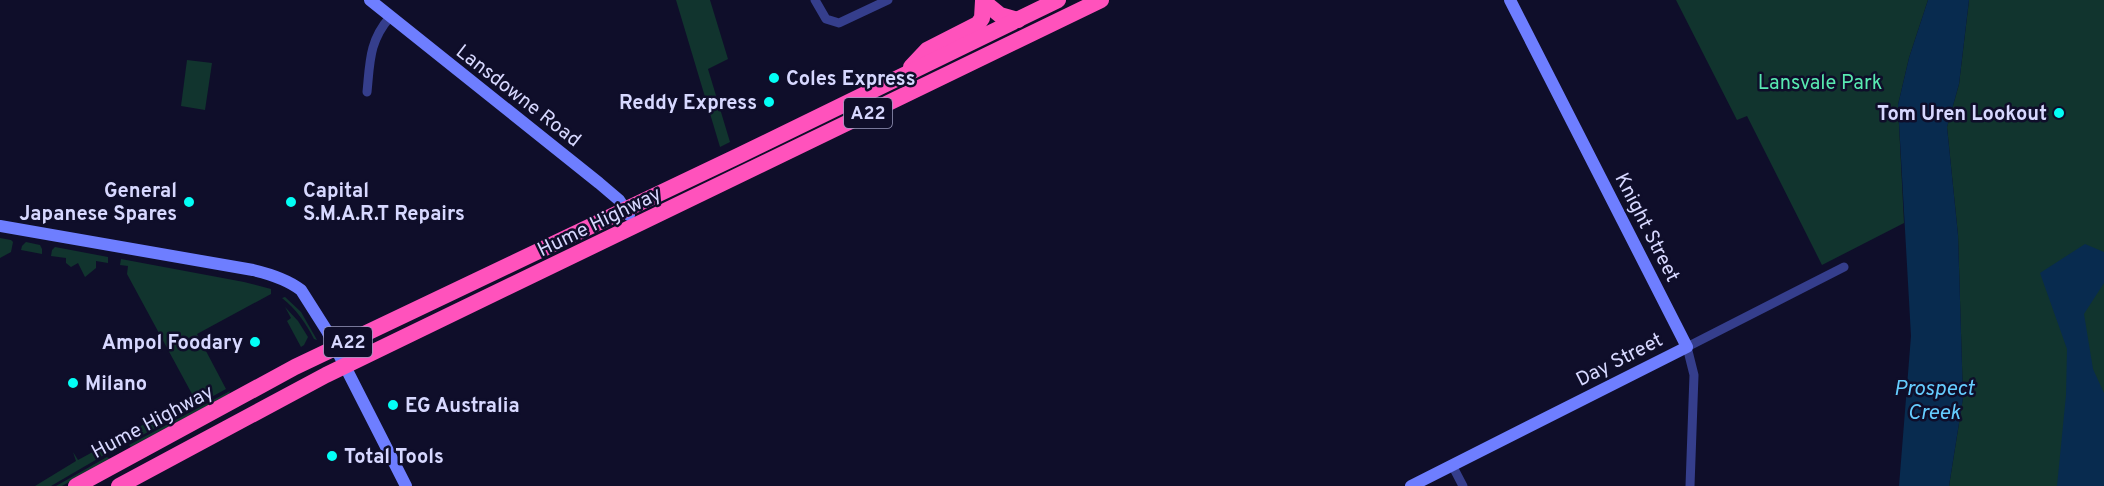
<svg xmlns="http://www.w3.org/2000/svg" width="2104" height="486" font-family="Overpass,sans-serif">
<style>
.green{fill:#11342e}
.water{fill:#082b4f}
.lines{fill:none;stroke-linecap:round;stroke-linejoin:round}
.street{stroke:#353e8c;stroke-width:9}
.secondary{stroke:#6e7eff;stroke-width:12}
.highway{stroke:#ff52bc;stroke-width:16}
.poi-dot{fill:#03fff6;stroke:#0f0e2a;stroke-width:2}
.labels{text-anchor:middle;stroke-width:5;stroke-linejoin:round;paint-order:stroke}
.shield{fill:#0f0e2a;stroke:#9b9bbf;stroke-width:1.5}
.shield-label{font-size:18px;font-weight:bold;fill:#d7d8ff}
.poi-label{font-size:20px;font-weight:bold;fill:#d7d8ff;stroke:#0f0e2a;text-anchor:start}
.park-label{font-size:20px;fill:#58e9b1;stroke:#0f0e2a}
.street-label{font-size:20px;fill:#d7d8ff;stroke:#0f0e2a}
.water-label{font-size:21px;font-style:italic;fill:#65cdff;stroke:#0f0e2a}
</style>
<rect width="100%" height="100%" fill="#0f0e2a"/>
<g class="green">
<path d="M676,0h34l18,59 -20,10 22,73 -10,5z"/>
<path d="M1676,0h252l-19,58 -11,47 6,118 -82,42 -75,-149 -10,4z"/>
<path d="M1969,0h135v486h-155l14,-88 -5,-163 -11,-108 12,-43z"/>
<path d="M187,60l25,3 -7,47 -24,-4z"/>
<path d="M0,238l11,2 2,2 -2,10 -11,6z"/>
<path d="M26,242l14,3 2,4v5l-21,-4 1,-4z"/>
<path d="M55,247l53,10v6l-12,-2v7l-11,9 -7,-14 -7,4 -5,-4v-5l-15,-2 1,-6z"/>
<path d="M121,259l123,23 27,7v5l-74,40 29,55 -98,54 -1,-12 9,-5 1,2 52,-28 3,-6 -65,-120 1,-8 -8,-1z"/>
<path d="M285,297l16,15 16,28 -3,-1c-8,-16 -18,-30 -32,-41z"/>
<path d="M285,307l13,14 10,16 -4,8 -3,2 -14,-26 4,-3z"/>
<path d="M230,391l-1,3 -98,53 -2,-2z"/>
<path d="M113,441v4l-4,2 2,4 -60,35h-16l41,-25 -3,-9 5,8z"/>
<path d="M107,457l3,2 -48,27h-6z"/>
</g>
<g class="water">
<path d="M1928,0h41l-10,84 -12,43 11,108 5,163 -14,88h-50l12,-150 -13,-231 11,-47z"/>
<path d="M2085,244l19,8v31l-20,31 9,55 11,24v93h-47l9,-91 1,-46 -27,-76z"/>
</g>
<g class="lines">
<g class="street">
<path d="M815,0l11,19 13,4 49,-23"/>
<path d="M367,92c3,-30 2,-51 23,-75"/>
<path d="M1452,465l11,21"/>
<path d="M1690,486l4,-111 -7,-28 157,-80"/>
</g>
<g class="secondary">
<path d="M370,0l229,183 20,17 10,15"/>
<path d="M0,226l253,44c17,4 34,9 48,20l26,41 79,155"/>
<path d="M1411,486l276,-139 -177,-347"/>
</g>
<g class="highway">
<path d="M983,1l17,14 18,5"/>
<path d="M911,67l16,-17 51,-26 4,-6 1,-17"/>
<path d="M76,486l219,-119 443,-211 320,-156"/>
<path d="M119,486l207,-111 775,-375"/>
</g>
</g>
<g class="poi-dot">
<circle cx="774" cy="78" r="6"/>
<circle cx="769" cy="102" r="6"/>
<circle cx="2059" cy="113" r="6"/>
<circle cx="189" cy="202" r="6"/>
<circle cx="291" cy="202" r="6"/>
<circle cx="255" cy="342" r="6"/>
<circle cx="73" cy="383" r="6"/>
<circle cx="393" cy="405" r="6"/>
<circle cx="332" cy="456" r="6"/>
</g>
<g class="labels">
<g class="shield">
<rect x="844" y="98" width="48" height="30" rx="4.5"/>
<rect x="324" y="327" width="48" height="30" rx="4.5"/>
</g>
<g class="shield-label">
<text x="868" y="119">A22</text>
<text x="348" y="348">A22</text>
</g>
<g class="poi-label">
<text x="786" y="85">Coles Express</text>
<text x="757" y="109" text-anchor="end">Reddy Express</text>
<text x="2047" y="120" text-anchor="end">Tom Uren Lookout</text>
<text x="177" y="197" text-anchor="end">General<tspan x="177" dy="23">Japanese Spares</tspan></text>
<text x="303" y="197">Capital<tspan x="303" dy="23">S.M.A.R.T Repairs</tspan></text>
<text x="243" y="349" text-anchor="end">Ampol Foodary</text>
<text x="85" y="390">Milano</text>
<text x="405" y="412">EG Australia</text>
<text x="344" y="463">Total Tools</text>
</g>
<g class="park-label">
<text x="1820" y="89">Lansvale Park</text>
</g>
<g class="street-label">
<text transform="translate(519 95) rotate(38)" y="7">Lansdowne Road</text>
<text transform="translate(599 221) rotate(-26)" y="7">Hume Highway</text>
<text transform="translate(1648 227) rotate(63)" y="7">Knight Street</text>
<text transform="translate(1619 359) rotate(-27)" y="7">Day Street</text>
<text transform="translate(152 421) rotate(-28)" y="7">Hume Highway</text>
</g>
<g class="water-label">
<text x="1934" y="395">Prospect<tspan x="1934" dy="24">Creek</tspan></text>
</g>
</g>
</svg>
